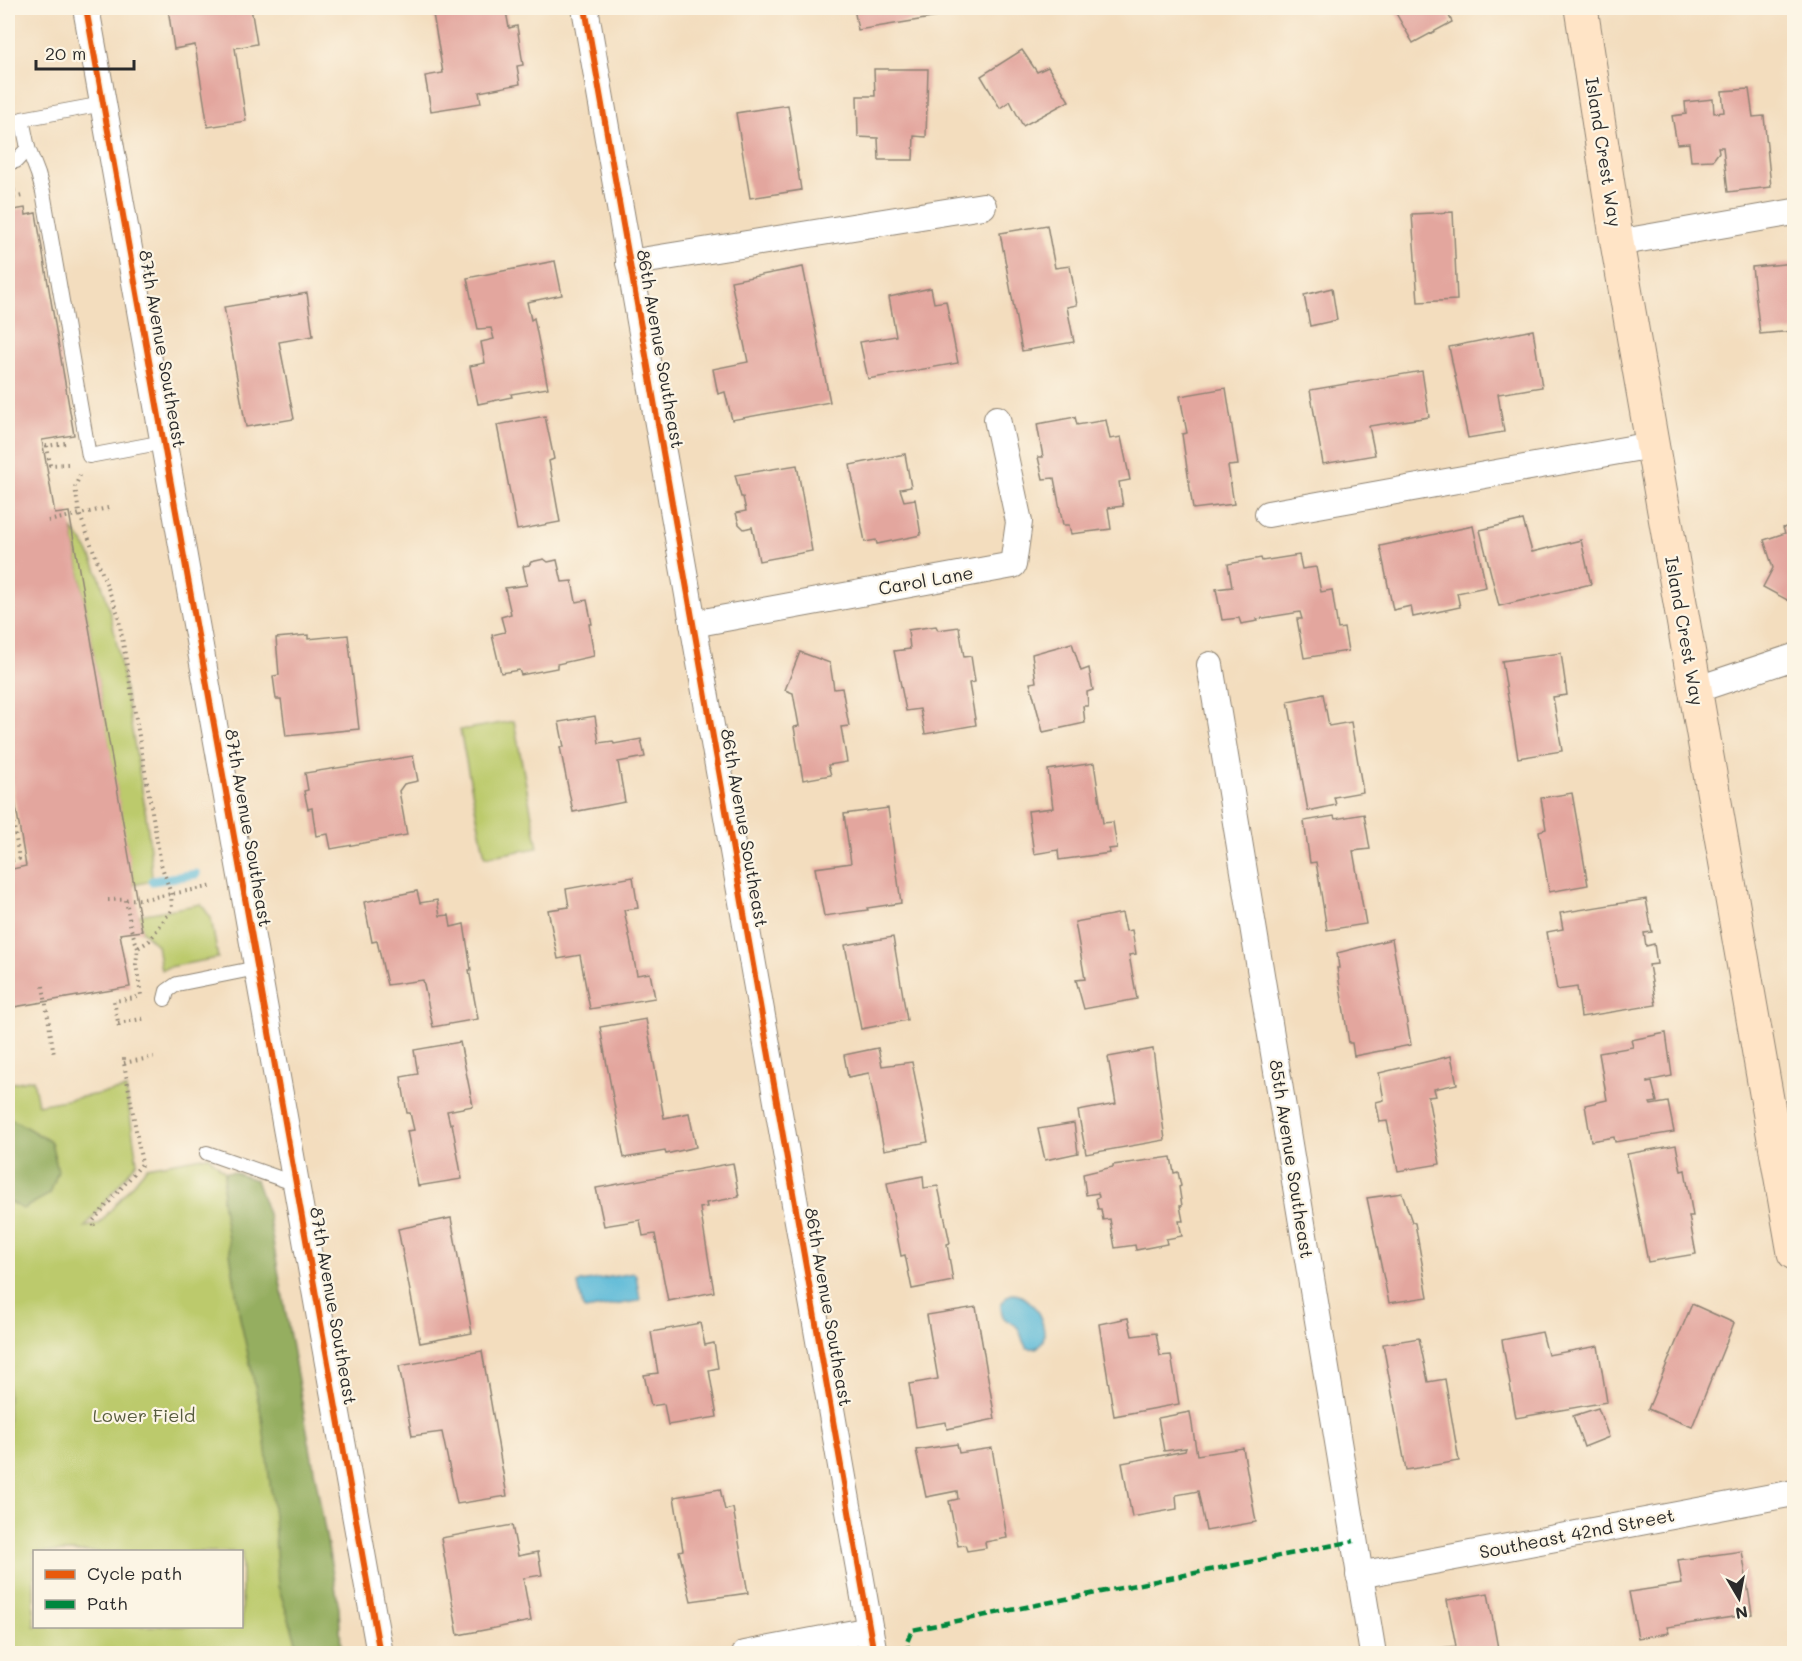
<svg xmlns="http://www.w3.org/2000/svg" width="1802" height="1661" font-family="Mali,sans-serif">
<style>
.green{fill:#bcca6c;stroke:#747a4c;stroke-width:1.5;fill-rule:evenodd}
.forest{fill:#95ae60;stroke:#606c46;stroke-width:1.5}
.water{fill:#5ab9d8;stroke:#427282;stroke-width:1.5}
.lines{fill:none;stroke-linecap:round;stroke-linejoin:round}
.stream{stroke:#5ab9d8;stroke-width:9}
.building{fill:#e3a69e}
.service-casing{stroke:#8f8474;stroke-width:16}
.minor-casing{stroke:#8f8474;stroke-width:28}
.secondary-casing{stroke:#8f8474;stroke-width:35}
.path{stroke:#8f8474;stroke-width:4;stroke-dasharray:1.5 4.5;stroke-linecap:butt}
.service{stroke:#fff;stroke-width:14}
.minor{stroke:#fff;stroke-width:26}
.secondary{stroke:#ffe4c6;stroke-width:33}
.quiet{stroke:#00873e;stroke-width:4.5;stroke-dasharray:9 4.5;stroke-linecap:butt}
.cycleway-casing{stroke:#fcf5e5;stroke-width:10}
.cycleway{stroke:#e8590c;stroke-width:6}
.labels{text-anchor:middle;stroke-width:4.5;stroke-linejoin:round;paint-order:stroke}
.street-label{font-size:18px;fill:#2b2b2b;stroke:#fcf5e5}
.park-label{font-size:18px;fill:#565b3e;stroke:#fcf5e5}
</style>
<rect width="100%" height="100%" fill="#fcf5e5"/>
<filter id="ink" filterUnits="userSpaceOnUse"><feTurbulence type="fractalNoise" baseFrequency=".0167" numOctaves="2"/><feDisplacementMap in="SourceGraphic" scale="12" xChannelSelector="R" yChannelSelector="G"/><feConvolveMatrix kernelMatrix="1 2 1 2 8 2 1 2 1" color-interpolation-filters="sRGB"/></filter>
<filter id="wash" filterUnits="userSpaceOnUse"><feTurbulence type="fractalNoise" baseFrequency=".008" numOctaves="4" result="noise"/><feDisplacementMap in="SourceGraphic" scale="24" xChannelSelector="R" yChannelSelector="G"/><feGaussianBlur stdDeviation="1.35" result="paint"/><feColorMatrix in="noise" values="0 0 0 0 0 0 0 0 0 0 0 0 0 0 0 0 0 1.4 0 .05"/><feComposite in="paint" operator="in"/></filter>
<g filter="url(#wash)">
<rect width="100%" height="100%" fill="#f3ddbe"/>
<g class="green">
<path d="M72,529c38,38 48,137 58,190 9,53 20,108 22,162l-19,4z"/>
<path d="M514,721l24,127 -53,9 -25,-127z"/>
<path d="M201,904l10,14 7,40 -49,9 -8,3 -4,-25 -15,-14 -3,-16z"/>
<path d="M33,1079l5,26 88,-16 11,73 -52,65 14,-3 48,-57 61,-11 17,16 -3,27 19,-3 85,457 -318,1v-570zM34,1552h208v74h-208z"/>
</g>
<g class="forest">
<path d="M8,1118l11,5 32,19 7,29 -8,23 -27,15 -15,-8z"/>
<path d="M225,1172h8l23,8 12,34 71,394 2,40 -21,5h-20l-22,-67 -4,-70 -12,-98 -22,-100 -18,-118z"/>
</g>
<g class="water">
<path d="M634,1273l2,2 4,24 -2,2 -53,9 -2,-2 -5,-24 3,-2z"/>
<path d="M1012,1294c29,0 47,60 15,54 -5,-6 -5,-12 -8,-18 -7,-13 -18,-3 -18,-26l6,-8z"/>
</g>
<g class="lines">
<path class="stream" d="M152,881l44,-7"/>
</g>
<g id="blocks">
<g class="building">
<path d="M168,8h83l6,36 -22,4 11,73 -38,6 -13,-82 -21,4z"/>
<path d="M432,8h65l1,4 8,-1 3,17 8,-2 6,39 -6,1 3,18 -41,8 2,11 -50,8 -6,-35 18,-3z"/>
<path d="M854,8h85l-2,9 -79,13z"/>
<path d="M1393,8h52l7,14 -39,21z"/>
<path d="M1022,50l15,22 11,-5 21,34 -46,25 -13,-25 -10,7 -19,-32z"/>
<path d="M874,69h54l-2,68 -12,-1 -1,24h-34l-1,-22 -20,-1 -1,-41h18z"/>
<path d="M1749,89l4,28 11,-1 7,71 -43,5 -5,-45h-5l1,5 -6,8 -22,1 -2,-18 -12,1 -5,-28 14,-2 -1,-12 28,-3 1,14 10,-1 -2,-21z"/>
<path d="M788,105l13,85 -51,8 -14,-85z"/>
<path d="M25,208l1,7 10,-2 38,222 -32,5 13,74 14,-2 73,419 -22,3 10,53 -122,21v-138l18,-4 -18,-106v-549z"/>
<path d="M1453,212l4,88 -39,2 -6,-88z"/>
<path d="M1047,225l8,43 15,-2 7,39 -10,2 7,35 -52,9 -22,-118z"/>
<path d="M555,261l7,34 -35,7 4,18 3,-2 14,70 -37,6 1,3 -34,7 -8,-38 15,-3 -4,-21 13,-3 -3,-11 -13,1 -11,-51z"/>
<path d="M1794,263v68l-34,3 -8,-67z"/>
<path d="M803,267l27,135 -98,18 -7,-28 -7,2 -5,-25 35,-7 -17,-81z"/>
<path d="M931,288l3,15 12,-2 12,62 -90,16 -8,-37 36,-6 -7,-39z"/>
<path d="M1332,288l5,32 -27,6 -6,-31z"/>
<path d="M307,293l6,43 -34,6 15,77 -48,8 -22,-120z"/>
<path d="M1533,330l9,57 -44,7 6,38 -36,6 -19,-91z"/>
<path d="M1422,371l7,46 -60,9 6,29 -52,9 -13,-74z"/>
<path d="M1226,388l12,77 -10,1 6,38 -41,5 -11,-75 5,-1 -7,-37z"/>
<path d="M545,416l9,43 -5,2 11,61 -43,8 -20,-105z"/>
<path d="M1075,417l2,8 29,-5 4,19 11,-2 9,43 -11,2 4,24 -15,2 3,21 -40,5 -2,-9h-6l-9,-47 -11,1 -5,-22h5l-6,-33z"/>
<path d="M905,454l6,33 -11,2 4,12 11,-2 6,36 -44,9 -1,-4 -11,2 -15,-77z"/>
<path d="M797,465l15,86 -53,10 -7,-34 -8,2 -5,-5 -3,-11 10,-2 -3,-14h-2l-6,-22z"/>
<path d="M1523,520l9,32 49,-12 10,44 -92,22 -19,-76z"/>
<path d="M1794,524v77l-1,2 -30,-16 10,-19 -9,-28 21,-7 -2,-5z"/>
<path d="M1473,526l13,61 -29,6 3,14 -47,10 -2,-11 -18,4 -13,-64z"/>
<path d="M1299,555l3,14 14,-2 5,25 11,-2 6,39 6,-1 4,23 -44,7 -7,-39h5l-2,-7 -43,7 1,2 -17,3 -2,-6 -17,2 -6,-31 16,-2 -4,-23 33,-6 1,3z"/>
<path d="M544,559l4,3 9,-2 5,22 10,-1 4,21 11,-2 5,24h-3l5,32 -37,8v4l-36,7 -2,-5 -18,3 -9,-38 13,-3 -4,-15 10,-3 -6,-26 22,-3 -4,-19 6,-1 2,-3z"/>
<path d="M936,626l2,4 21,-3 5,30 7,-1 4,26 -6,1 7,42 -51,9 -5,-25 -14,2 -12,-60 16,-2 -2,-19z"/>
<path d="M308,635v4l40,-4 11,94 -73,7 -5,-37h-5l-3,-23 6,-1 -3,-37z"/>
<path d="M1072,643l9,28 8,-3 4,22 -6,2 1,14h-5l2,17 -42,9 -13,-49 6,-1 -4,-28z"/>
<path d="M800,652l30,11 4,26 8,-1 7,38 -8,1 6,35 -19,3 3,10 -28,5 -9,-53 5,-1 -6,-33 -8,-3z"/>
<path d="M1561,653l6,42 -14,2 9,54 -44,7 -16,-97z"/>
<path d="M1323,694l6,32 22,-4 12,70 -29,5 2,8 -28,6 -20,-110z"/>
<path d="M595,716l4,27 14,-2 1,3 27,-5 4,18 -27,5 7,40 -52,10 -13,-65h4l-5,-25z"/>
<path d="M413,756l5,25 -14,3 -5,7 8,44 -76,14 -3,-15 -12,2 -4,-28 -4,1 -4,-18 4,-1 -3,-17z"/>
<path d="M1094,763l9,60 10,-1 4,26 -8,1 1,4 -51,7 -1,-10 -24,4 -6,-43 25,-3 -5,-38z"/>
<path d="M1572,793l16,92 -39,7 -10,-61 7,-2 -5,-31z"/>
<path d="M888,808l13,95 -34,5 1,2 -44,6 -9,-48 36,-5 -7,-49z"/>
<path d="M1364,814l6,35 -17,2 13,73 -39,6 -11,-68 -6,1 -6,-42 30,-5 1,3z"/>
<path d="M633,877l5,31 -14,2 13,65 13,-2 5,25 -65,11 -10,-54 -22,4 -10,-49 21,-3 -3,-18z"/>
<path d="M417,891l3,12 17,-3 3,16 9,-1 2,12 13,-3 7,46h-2l9,49 -45,8 -10,-47 -36,5 -10,-44 -5,1 -8,-40z"/>
<path d="M1646,899l6,33 -8,1 2,13 8,-2 3,20 -8,1 7,40 -75,12 -4,-30 -20,3 -10,-58 16,-3 -3,-16z"/>
<path d="M1122,913l4,18 6,-1 4,24 -7,1 8,44 -53,10 -8,-29 9,-1 -10,-57z"/>
<path d="M893,937l14,83 -46,9 -16,-84z"/>
<path d="M1392,939l19,106 -57,11 -2,-13h-3l-12,-75h2l-2,-15z"/>
<path d="M646,1019l18,99 25,-5 7,34 -30,7 -1,-3 -41,7 -24,-131z"/>
<path d="M1666,1033l6,43 -25,5v2l5,-1 5,20 -7,1 1,2 17,-3 6,30 -59,10 -1,-5 -23,4 -6,-36 22,-5 -8,-47 34,-6 -2,-7z"/>
<path d="M460,1042l13,64 -26,5 3,13 2,-1 10,56 -44,7 -11,-55 7,-1 -4,-17h-3l-6,-36 17,-3 -4,-24z"/>
<path d="M878,1048l4,18 30,-4 16,80 -44,8 -15,-77 -21,4 -4,-22z"/>
<path d="M1153,1049l12,91 -79,14 -8,-43 38,-7 -8,-47z"/>
<path d="M1451,1056l6,28 -23,5 2,7 -8,1 12,67 -42,7 -11,-50 -7,1 -4,-20 8,-2 -5,-27z"/>
<path d="M1074,1123l4,30 -33,7 -7,-31z"/>
<path d="M1676,1145l5,26 4,-1 8,46h-4l7,38 -48,8 -21,-108z"/>
<path d="M1171,1157l3,16 4,-1 3,14 -2,1 3,19h-2l3,15h-4l3,15 -16,3 1,5 -31,6 -1,-5 -20,3 -5,-29 -7,1 -2,-11h-3l-2,-11 3,-1 -1,-4 -12,2 -3,-21 30,-7v-2z"/>
<path d="M733,1163l6,34 -33,6 1,4 -7,1 14,84 -46,9 -13,-67 -12,2 -3,-16 -36,6 -8,-38z"/>
<path d="M923,1176l1,12 14,-2 12,57 -3,1 6,37 -41,8 -7,-34 -4,1 -14,-73z"/>
<path d="M1402,1193l10,29 3,1 13,74 -39,6 -22,-105z"/>
<path d="M451,1218l21,115 -52,10 -22,-114z"/>
<path d="M1692,1304l42,19 -42,104 -44,-18z"/>
<path d="M976,1307l19,112 -48,10 -1,-7 -30,5 -7,-43 29,-5 -11,-64z"/>
<path d="M1128,1318l4,18 24,-3 4,23 11,-1 8,49 -65,12 -15,-92z"/>
<path d="M700,1323l5,22 9,-2 4,25 -9,2 8,47 -49,8 -4,-21 -13,2 -7,-31 14,-2 -7,-41z"/>
<path d="M1542,1332l6,23 50,-9 9,56 -91,16 -14,-78z"/>
<path d="M1419,1338l9,44 17,-3 14,82 -53,9 -23,-126z"/>
<path d="M482,1351l25,145 -50,8 -15,-72 -30,4 -13,-70z"/>
<path d="M1598,1408l11,29 -25,10 -11,-31z"/>
<path d="M1190,1412l7,43 46,-7 13,74 -50,9 -8,-40 -22,4 1,14 -45,8 -10,-54 63,-12 1,-3 -22,3 -6,-33z"/>
<path d="M957,1444l2,9 33,-5 15,90 -22,4 1,6 -19,3 -2,-6 -7,1 -9,-45 9,-2 -1,-8 -31,6 -10,-47z"/>
<path d="M720,1489l5,21 8,-2 15,85 -57,8 -12,-50 4,-1 -9,-53z"/>
<path d="M512,1525l6,31 20,-4 4,23 -19,3 8,43 -73,14 -17,-97z"/>
<path d="M1742,1551l10,63 -85,13 2,6 -31,5 -9,-46 53,-8 -4,-24z"/>
<path d="M1488,1593l11,61h-64l-1,-5 22,-3 -9,-46z"/>
</g>
</g>
</g>
<g filter="url(#ink)">
<use href="#blocks" fill-opacity="0" stroke="#8f8474" stroke-width="1.5"/>
<g class="lines">
<defs>
<g id="service">
<path d="M103,104l-81,15 6,29 10,26 5,18 46,264 75,-14"/>
<path d="M8,162l8,-1 12,-13"/>
<path d="M165,999l2,-8 10,-7 80,-16"/>
<path d="M207,1153l89,31"/>
</g>
<g id="minor">
<path d="M86,8l294,1646"/>
<path d="M585,8l289,1646"/>
<path d="M1617,243l177,-31"/>
<path d="M629,263l354,-57"/>
<path d="M1268,514l384,-69"/>
<path d="M693,624l320,-59 6,-43 -22,-103"/>
<path d="M1210,665l163,989"/>
<path d="M1695,690l99,-33"/>
<path d="M1359,1575l435,-82"/>
<path d="M745,1654l125,-24"/>
</g>
<path id="secondary" d="M1581,8l36,235 177,1010"/>
</defs>
<use href="#service" class="service-casing"/>
<use href="#minor" class="minor-casing"/>
<use href="#secondary" class="secondary-casing"/>
<g class="path">
<path d="M8,191l11,-2"/>
<path d="M8,199l14,-3"/>
<path d="M65,443l-18,3 3,19 18,-1"/>
<path d="M80,475l-5,12 4,26 39,101 43,250 10,30 1,15 -23,32 -11,7 -2,16 5,31 -6,3 -21,3 5,26"/>
<path d="M48,521c20,-4 40,-9 60,-13l3,-2"/>
<path d="M8,787l11,72 -11,2"/>
<path d="M108,900l36,-1 70,-13"/>
<path d="M126,900l5,29 7,19"/>
<path d="M43,986l11,69"/>
<path d="M118,1023l29,-5"/>
<path d="M124,1063l30,-6"/>
<path d="M94,1226l-1,-5 49,-57 -18,-101v-6"/>
</g>
<use href="#service" class="service"/>
<use href="#minor" class="minor"/>
<use href="#secondary" class="secondary"/>
<path class="quiet" d="M909,1654l-2,-12 5,-12 442,-89"/>
<defs>
<g id="cycleway">
<path d="M86,8l294,1646"/>
<path d="M585,8l289,1646"/>
</g>
</defs>
<use href="#cycleway" class="cycleway-casing"/>
<use href="#cycleway" class="cycleway"/>
</g>
</g>
<g class="labels">
<g class="street-label">
<text transform="translate(1603 152) rotate(81)" y="6">Island Crest Way</text>
<text transform="translate(162 349) rotate(80)" y="6">87th Avenue Southeast</text>
<text transform="translate(660 349) rotate(80)" y="6">86th Avenue Southeast</text>
<text transform="translate(926 581) rotate(-10)" y="6">Carol Lane</text>
<text transform="translate(1684 631) rotate(80)" y="6">Island Crest Way</text>
<text transform="translate(248 828) rotate(80)" y="6">87th Avenue Southeast</text>
<text transform="translate(744 828) rotate(80)" y="6">86th Avenue Southeast</text>
<text transform="translate(1291 1159) rotate(81)" y="6">85th Avenue Southeast</text>
<text transform="translate(333 1306) rotate(80)" y="6">87th Avenue Southeast</text>
<text transform="translate(828 1307) rotate(80)" y="6">86th Avenue Southeast</text>
<text transform="translate(1577 1534) rotate(-11)" y="6">Southeast 42nd Street</text>
</g>
<g class="park-label">
<text x="144" y="1422">Lower Field</text>
</g>
</g>
<rect width="1802" height="1661" fill="none" stroke="#fcf5e5" stroke-width="30"/>
<rect x="33" y="1550" width="210" height="78" fill="#fcf5e5" stroke="#a8a49b" stroke-width="1.5"/>
<rect x="45" y="1570" width="30" height="9" fill="#e8590c" stroke="#a8a49b" stroke-width="1.5"/>
<text x="87" y="1580" font-size="18" fill="#2b2b2b">Cycle path</text>
<rect x="45" y="1600" width="30" height="9" fill="#00873e" stroke="#a8a49b" stroke-width="1.5"/>
<text x="87" y="1610" font-size="18" fill="#2b2b2b">Path</text>
<g transform="translate(1739 1598) rotate(170)" stroke="#fcf5e5" stroke-width="4.5" paint-order="stroke">
<path d="M0-4.5L10 22L0 15L-10 22Z" fill="#2b2b2b"/>
<text y="-9" font-size="16" font-weight="bold" text-anchor="middle" fill="#2b2b2b">N</text>
</g>
<path d="M36 60v9h98v-9" fill="none" stroke="#2b2b2b" stroke-width="3"/>
<text x="45" y="60" font-size="18" fill="#2b2b2b" stroke="#fcf5e5" stroke-width="4.5" paint-order="stroke">20 m</text>
</svg>
